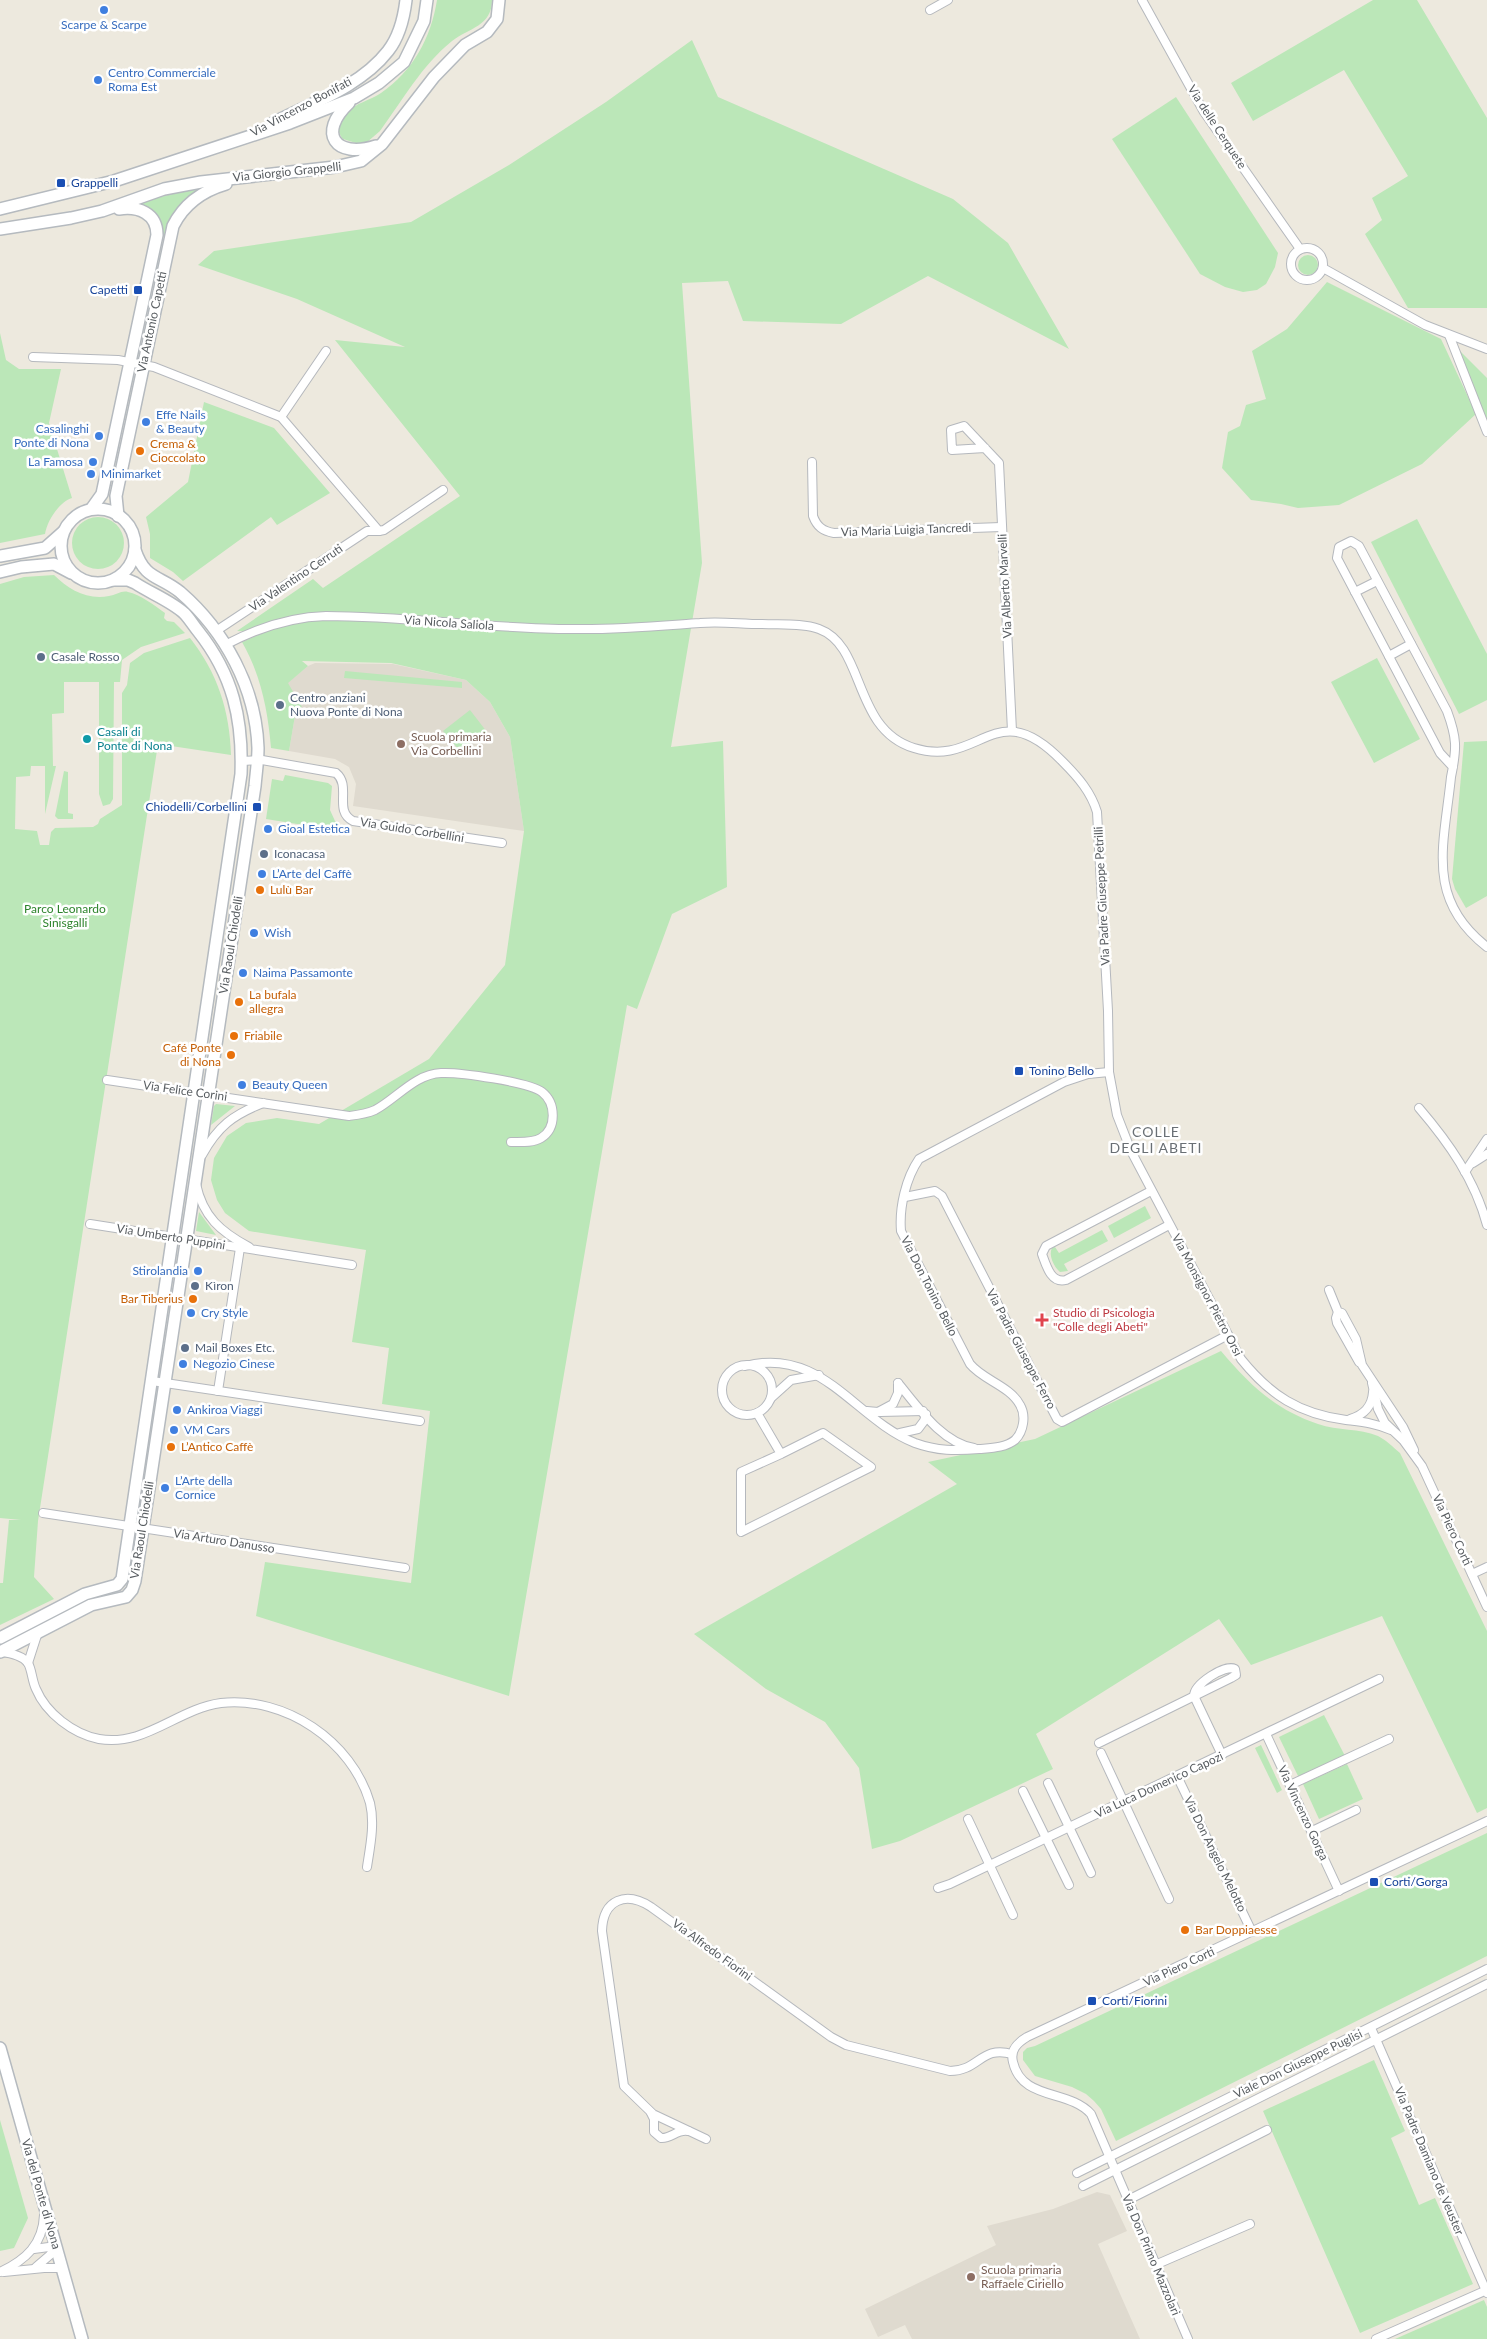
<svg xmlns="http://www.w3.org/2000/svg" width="1487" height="2339" font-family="Lato,sans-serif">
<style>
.education{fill:#dfdacf}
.green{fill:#bbe7b8}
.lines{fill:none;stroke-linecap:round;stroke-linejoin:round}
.street-casing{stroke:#b5b8bd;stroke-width:10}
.secondary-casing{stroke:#b5babf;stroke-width:14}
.street{stroke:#fff;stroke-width:8}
.secondary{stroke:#fff;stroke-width:11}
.shop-dot{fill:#3f7fe0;stroke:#fff;stroke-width:2}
.transit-dot{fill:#1a4fb4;stroke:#fff;stroke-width:2}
.food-dot{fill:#e8710a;stroke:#fff;stroke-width:2}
.service-dot{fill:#5c6f8a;stroke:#fff;stroke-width:2}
.culture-dot{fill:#0f9aa8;stroke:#fff;stroke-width:2}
.education-dot{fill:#8d6e63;stroke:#fff;stroke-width:2}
.health-dot{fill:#e0444e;stroke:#fff;stroke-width:2}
.labels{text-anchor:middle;stroke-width:5;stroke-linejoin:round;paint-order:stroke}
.shop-label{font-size:12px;fill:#366cbe;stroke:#fff;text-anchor:start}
.street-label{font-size:12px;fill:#585d61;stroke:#fff}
.transit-label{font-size:12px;fill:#164399;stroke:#fff;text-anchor:start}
.food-label{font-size:12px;fill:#c56008;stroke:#fff;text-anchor:start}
.service-label{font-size:12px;fill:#4e5e75;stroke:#fff;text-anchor:start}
.culture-label{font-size:12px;fill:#0d838f;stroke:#fff;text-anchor:start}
.education-label{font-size:12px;fill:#785e54;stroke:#fff;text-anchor:start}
.park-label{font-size:12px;fill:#2e842d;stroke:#fff}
.health-label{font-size:12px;fill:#be3a42;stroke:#fff;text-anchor:start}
.neighbourhood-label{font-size:14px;letter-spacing:1px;fill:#696f74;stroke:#fff}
</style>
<rect width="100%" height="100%" fill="#ede9de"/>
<g class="education">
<path d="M315,663l78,1 73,16 24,22 20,35 14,94 -171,-25 3,-22 -7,-17 -14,-8 -46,-8 7,-41 -9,-27 21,-17z"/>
<path d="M1097,2192l13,3 17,36 -29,13 42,95h-228l-7,-14 -27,12 -13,-28 131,-64 -9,-19 66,-17z"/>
</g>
<g class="green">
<path d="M437,0h55c0,26 -23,28 -40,41 -30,24 -50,60 -72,90l-14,12 -7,1 -16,-5c-8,-10 -3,-17 4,-26 8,-10 24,-13 34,-20 32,-22 50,-55 56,-93z"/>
<path d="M1373,0h44l70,118v190h-79l-43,-74 17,-14 -10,-22 36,-22 -64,-106 -91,51 -22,-38z"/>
<path d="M692,40l26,57 235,102 55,44 61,106 -141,-73 -87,48 -98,-3 -15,-40 -46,2 20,280 -31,184 52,-6 4,146 -55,27 -35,95 -10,-4 -118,691 -253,-80 9,-54 146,21 19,-172 -48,-7 7,-56 -37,-6 14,-92 -117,-19 -24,-18 -8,-13 -6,-20 3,-22 13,-22 19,-13 31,-5 42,6 110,-65 76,-94 19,-134 -14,-94 -20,-35 -24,-22 -75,-17 -89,-2 6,5 -20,17 14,24 -6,3 -7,41 -18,-3c-3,-37 -10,-73 -29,-106l23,-10 -28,-1 76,-52 10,9 137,-92 -125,-156 70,7 -108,-48 -99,-34 16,-14 197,-29 98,-57 97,-63z"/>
<path d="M1176,97l102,156 -3,14 -9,17 -9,6 -14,2 -18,-5 -25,-13 -88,-135z"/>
<path d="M197,187v4l-28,33 -5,13 -2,-1c0,-17 -9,-22 -23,-30v-3z"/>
<circle cx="1308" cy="265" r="10"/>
<path d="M1327,282l114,57 35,75 -54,50 -83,41 -41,3 -17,-4 -30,-4 -29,-32 6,-36 12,-6 6,-21 20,-6 -14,-48 35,-22z"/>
<path d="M0,333l6,27 13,9h42l-12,54 23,75c-13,4 -25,23 -27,36l-45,9z"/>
<path d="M1460,351l27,27v44z"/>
<path d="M204,402l70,26 56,65 -53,32 -6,-8 -88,64 -10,-9 -23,-14v-24l-4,-17 42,-35z"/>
<circle cx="98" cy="543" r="26"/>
<path d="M1417,519l70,135v46l-28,14 -88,-172z"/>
<path d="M54,575c15,15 33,25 55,21 7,-1 13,-6 19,-4 12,2 27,14 37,21l-1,5 3,3 7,1 11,11 -44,14 -19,13 -2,22h-6l-1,117 -3,5 -7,2 -4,-12v-112h-35v31l-12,1 1,52h3l-11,48v-48h-14l-1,10 -14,1 -1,52 22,2 3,14h9l2,-13 4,-4 38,-1 5,-3 2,-5 22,-14v-112l5,-8 3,-22 14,-10 46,-15c27,34 40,73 41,117l-73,-11 -120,777 -4,56 20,22 -54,26v-42h3l6,-63h12l-21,-2v-934l24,-7z"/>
<path d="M1377,658l43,81 -46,24 -43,-81z"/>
<path d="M345,671l117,11v6l-118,-10z"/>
<path d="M470,710l17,22 -27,19 -17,-20z"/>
<path d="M1487,741v155l-21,12 -11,-19 -3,-10 12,-137z"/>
<path d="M64,771l4,1v41l5,1v5h-15l-3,-3z"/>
<path d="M285,775l43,8 4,3 -2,24 5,11 12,11 -81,-13 6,-40 11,2z"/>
<path d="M216,1104l19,2 -24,19 3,-19z"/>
<path d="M1145,1206l6,12 -37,20 -6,-12z"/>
<path d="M199,1212l17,23 -20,-4z"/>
<path d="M1102,1230l6,11 -44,23 4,7 -8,1c-6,-5 -12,-17 -8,-24l3,-1 4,6z"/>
<path d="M1221,1351c28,33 54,59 97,73 20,7 41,4 60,12 8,4 15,11 22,17l87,178v177l-10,5 -95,-197 -131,49 -32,-46 -183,115 17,35 -153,72 -28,8 -13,-81 -34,-46 -59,-33 -72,-55 263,-150 -29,-22 107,-23z"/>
<path d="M1324,1715l21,41 -46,22 -20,-41z"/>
<path d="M1261,1745l21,45 -5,3 -22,-45z"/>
<path d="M1347,1764l16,35 -44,20 -16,-35z"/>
<path d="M1487,1833v123l-371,185 -15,-32 -7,-8 -8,-7 -14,-7 -37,-11 -12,-16v-8l4,-4 8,-2z"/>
<path d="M1374,2060l31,71 -14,7 28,67 16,-7 38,86 -113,49 -97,-222z"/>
<path d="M0,2120l28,98 -14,30 -14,3z"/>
<path d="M1484,2300l3,7v32h-92z"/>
</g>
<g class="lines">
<defs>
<g id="street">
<path d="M1142,0l62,112 96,137"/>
<path d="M930,10l18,-10"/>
<circle cx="1307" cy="264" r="16"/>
<path d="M1323,268l102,57 62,24"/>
<path d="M1449,335l38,97"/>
<path d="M33,357l85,3 36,7 127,50 98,114h-12l-151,100"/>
<path d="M281,417l45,-66"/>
<path d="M985,448l-33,2 -1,-20 13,-4 35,37 13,268"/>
<path d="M812,462l1,54c4,11 10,15 21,17l167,-6"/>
<path d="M379,531l5,-1 59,-40"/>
<path d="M1355,592l22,-11"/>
<path d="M225,645c32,-17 65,-28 101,-29 82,0 164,13 246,13 43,1 86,-3 128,-6 20,-2 41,1 62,1 18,1 40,-1 57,5 47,17 33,100 95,119 67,21 81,-57 149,14 15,15 28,30 34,50l11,199 1,61 8,43 14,36 110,208c29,36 58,55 105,61 16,2 29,3 45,10"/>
<path d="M1389,656l22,-12"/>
<path d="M242,761l20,-1 74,13c16,13 -3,38 17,48l149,22"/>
<path d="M1453,767l-13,-14 -103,-195 2,-11 12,-6 8,5 88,165c10,27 10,37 4,66 -7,68 -26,122 36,170"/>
<path d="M107,1080l242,36c8,-1 17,-2 26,-6 21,-11 40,-36 66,-37 18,-1 88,9 101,19 14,11 15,36 -1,46 -8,5 -21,4 -30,4"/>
<path d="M1419,1108c30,35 56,72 68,117"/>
<path d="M202,1155c16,-29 31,-40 61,-52"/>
<path d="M1473,1163l14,-9"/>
<path d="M1465,1172l22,-33"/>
<path d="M196,1184c7,33 25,48 53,63"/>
<path d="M1151,1191l-105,55 -4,8c4,11 9,30 24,26l103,-55"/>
<path d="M905,1197l30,-6 7,5 115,223 5,3 166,-87"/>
<path d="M90,1224l262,41"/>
<path d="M1329,1290l9,22 4,1 14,26 6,26 41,62 11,23"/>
<path d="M1338,1312l-2,6 1,5 22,39"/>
<circle cx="747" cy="1390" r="25"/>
<path d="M745,1366c77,-20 109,53 170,77 22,8 41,8 64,6 12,-1 26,-1 36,-9 9,-9 11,-25 5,-35 -10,-19 -37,-25 -50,-41l-69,-133c-2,-24 5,-53 18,-72l145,-77 24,-8 21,-2"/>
<path d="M152,1381l268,40"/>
<path d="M898,1383c20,24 44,60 76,65"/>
<path d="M1372,1383l6,26 7,14 18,17 19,26 65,141"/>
<path d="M218,1391l22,-143"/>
<path d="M771,1398l20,-18 28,-5"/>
<path d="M867,1411l11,1 15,-8 5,-11v-10"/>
<path d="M880,1412l43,-1"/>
<path d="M757,1413l24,41 42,-21 48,34 -130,65v-60l40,-18"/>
<path d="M1350,1419c14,-4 22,-12 23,-27"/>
<path d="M900,1433l18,-4 6,-8 2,-7"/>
<path d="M43,1513l362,55"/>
<path d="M1472,1574l15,-7"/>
<path d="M1,1652c9,1 21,3 27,11 4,7 4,18 8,26 10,24 37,45 63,50 46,8 78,-30 122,-36 64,-7 131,38 149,100 5,21 0,44 -3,64"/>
<path d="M28,1663l10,-31"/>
<path d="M1194,1696l28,59"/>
<path d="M1266,1734l73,157"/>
<path d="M1099,1743l132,-65 5,-3 -1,-6c-10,-5 -41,15 -41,27"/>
<path d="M1101,1753l68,146"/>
<path d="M1177,1776l75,156"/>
<path d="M1048,1783l43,90"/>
<path d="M1290,1785l99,-46"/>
<path d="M1023,1791l46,94"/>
<path d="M968,1819l45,96"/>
<path d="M1312,1831l44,-21"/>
<path d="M938,1888l12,-4 429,-205"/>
<path d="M1371,2028l116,265"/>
<path d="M651,2113l3,6v13l7,6c10,1 16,-9 27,-7"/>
<path d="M706,2139l-53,-25 -29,-28 -22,-155c1,-32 24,-40 49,-24l180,130 15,8 104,26c29,0 31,-26 62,-17"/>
<path d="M1077,2173l410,-204"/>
<path d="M1083,2186l404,-202"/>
<path d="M1128,2200l139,-70"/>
<path d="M34,2249l22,-3"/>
<path d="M1155,2265l95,-41"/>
<path d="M36,2267l14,-12 6,-9"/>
<path d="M0,2272c26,-12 43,-28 44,-57"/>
<path d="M4,2272l40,-4h19"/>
<path d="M1188,2339l-97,-225c-22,-25 -69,-13 -78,-52 -3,-12 4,-19 14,-25l460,-216"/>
<path d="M1376,2339l111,-49"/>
</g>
<g id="secondary">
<path d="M349,103c-32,30 -14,56 27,43"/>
<path d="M273,123c39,-20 88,-37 115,-72 11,-14 16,-34 18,-51"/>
<path d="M0,209l114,-28 176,-58 64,-25 25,-15 25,-21 20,-41 3,-21"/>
<path d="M0,229l71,-11 31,-7 62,-22 37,-7 134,-15 26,-6 21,-17 52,-67 31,-32 22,-13 10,-13 2,-19"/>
<path d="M92,508l10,-14 55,-259c0,-22 -19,-29 -38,-26"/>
<circle cx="98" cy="546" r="37"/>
<path d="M118,516l-2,-20 57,-270c11,-22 29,-35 53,-42"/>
<path d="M0,556l45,-8 18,-16"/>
<path d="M0,572l21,-5 33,-3 17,9"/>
<path d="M0,1638l85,-44 32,-9 5,-6 119,-805c2,-55 -8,-99 -43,-143 -4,-5 -9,-13 -14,-18 -13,-12 -34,-20 -49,-30l-7,-3h-14"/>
<path d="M0,1652l91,-47 35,-8 6,-7 3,-9 120,-795c1,-12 3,-25 3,-38 -2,-60 -33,-117 -78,-156 -21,-17 -35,-12 -45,-42"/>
<path d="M0,2048l82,291"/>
</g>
</defs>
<use href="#street" class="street-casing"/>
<use href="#secondary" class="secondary-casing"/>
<use href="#street" class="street"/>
<use href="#secondary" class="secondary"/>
</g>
<g class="shop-dot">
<circle cx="104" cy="10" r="5"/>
<circle cx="98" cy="80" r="5"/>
<circle cx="146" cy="422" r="5"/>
<circle cx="99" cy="436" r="5"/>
<circle cx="93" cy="462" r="5"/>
<circle cx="91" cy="474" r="5"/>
<circle cx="268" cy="829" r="5"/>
<circle cx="262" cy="874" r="5"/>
<circle cx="254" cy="933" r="5"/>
<circle cx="243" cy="973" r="5"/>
<circle cx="242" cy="1085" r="5"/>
<circle cx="198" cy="1271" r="5"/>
<circle cx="191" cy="1313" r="5"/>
<circle cx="183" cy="1364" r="5"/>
<circle cx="177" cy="1410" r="5"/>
<circle cx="174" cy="1430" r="5"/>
<circle cx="165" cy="1488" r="5"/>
</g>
<g class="transit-dot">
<rect x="56" y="178" width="10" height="10" rx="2.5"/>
<rect x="133" y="285" width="10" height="10" rx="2.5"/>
<rect x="252" y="802" width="10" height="10" rx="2.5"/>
<rect x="1014" y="1066" width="10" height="10" rx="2.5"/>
<rect x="1369" y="1877" width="10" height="10" rx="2.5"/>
<rect x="1087" y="1996" width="10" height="10" rx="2.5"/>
</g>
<g class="food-dot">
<circle cx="140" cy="451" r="5"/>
<circle cx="260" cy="890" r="5"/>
<circle cx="239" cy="1002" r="5"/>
<circle cx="234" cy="1036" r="5"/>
<circle cx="231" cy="1055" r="5"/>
<circle cx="193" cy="1299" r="5"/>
<circle cx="171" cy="1447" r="5"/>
<circle cx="1185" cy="1930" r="5"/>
</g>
<g class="service-dot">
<circle cx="41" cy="657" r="5"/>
<circle cx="280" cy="705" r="5"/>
<circle cx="264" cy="854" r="5"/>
<circle cx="195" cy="1286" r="5"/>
<circle cx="185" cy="1348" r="5"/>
</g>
<circle class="culture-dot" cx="87" cy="739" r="5"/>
<g class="education-dot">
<circle cx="401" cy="744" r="5"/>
<circle cx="971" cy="2277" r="5"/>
</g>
<path class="health-dot" d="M1039.5 1312.5h5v5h5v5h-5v5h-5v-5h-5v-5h5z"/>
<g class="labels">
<g class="shop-label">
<text x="104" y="29" text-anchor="middle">Scarpe &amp; Scarpe</text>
<text x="108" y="77">Centro Commerciale<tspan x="108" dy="14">Roma Est</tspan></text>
<text x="156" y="419">Effe Nails<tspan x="156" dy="14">&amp; Beauty</tspan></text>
<text x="89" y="433" text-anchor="end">Casalinghi<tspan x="89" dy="14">Ponte di Nona</tspan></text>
<text x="83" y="466" text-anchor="end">La Famosa</text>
<text x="101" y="478">Minimarket</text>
<text x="278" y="833">Gioal Estetica</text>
<text x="272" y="878">L’Arte del Caffè</text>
<text x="264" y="937">Wish</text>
<text x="253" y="977">Naima Passamonte</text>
<text x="252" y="1089">Beauty Queen</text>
<text x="188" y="1275" text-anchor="end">Stirolandia</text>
<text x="201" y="1317">Cry Style</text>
<text x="193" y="1368">Negozio Cinese</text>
<text x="187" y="1414">Ankiroa Viaggi</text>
<text x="184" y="1434">VM Cars</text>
<text x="175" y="1485">L’Arte della<tspan x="175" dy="14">Cornice</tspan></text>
</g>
<g class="street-label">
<text transform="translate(301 107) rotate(-28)" y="4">Via Vincenzo Bonifati</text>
<text transform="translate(1217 127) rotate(57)" y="4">Via delle Cerquete</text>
<text transform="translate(287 172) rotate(-6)" y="4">Via Giorgio Grappelli</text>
<text transform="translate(152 322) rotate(-78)" y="4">Via Antonio Capetti</text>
<text transform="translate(906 530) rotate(-2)" y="4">Via Maria Luigia Tancredi</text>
<text transform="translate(296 578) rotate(-34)" y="4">Via Valentino Cerruti</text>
<text transform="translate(1005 586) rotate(-93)" y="4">Via Alberto Marvelli</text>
<text transform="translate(449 623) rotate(4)" y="4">Via Nicola Saliola</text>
<text transform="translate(412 830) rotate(9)" y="4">Via Guido Corbellini</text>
<text transform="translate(1102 896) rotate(-93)" y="4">Via Padre Giuseppe Petrilli</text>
<text transform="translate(231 945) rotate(-81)" y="4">Via Raoul Chiodelli</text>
<text transform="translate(185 1091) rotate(8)" y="4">Via Felice Corini</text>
<text transform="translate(171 1237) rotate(9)" y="4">Via Umberto Puppini</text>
<text transform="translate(929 1286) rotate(63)" y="4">Via Don Tonino Bello</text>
<text transform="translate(1207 1295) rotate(62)" y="4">Via Monsignor Pietro Orsi</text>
<text transform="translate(1021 1349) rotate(62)" y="4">Via Padre Giuseppe Ferro</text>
<text transform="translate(142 1530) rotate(-81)" y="4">Via Raoul Chiodelli</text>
<text transform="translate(1452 1530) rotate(65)" y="4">Via Piero Corti</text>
<text transform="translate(224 1541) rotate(9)" y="4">Via Arturo Danusso</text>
<text transform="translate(1159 1785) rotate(-25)" y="4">Via Luca Domenico Capozi</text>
<text transform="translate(1303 1813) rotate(65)" y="4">Via Vincenzo Gorga</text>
<text transform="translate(1215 1854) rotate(64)" y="4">Via Don Angelo Melotto</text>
<text transform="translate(712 1950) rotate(36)" y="4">Via Alfredo Fiorini</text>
<text transform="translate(1179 1967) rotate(-25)" y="4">Via Piero Corti</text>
<text transform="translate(1298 2064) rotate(-26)" y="4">Viale Don Giuseppe Puglisi</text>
<text transform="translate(1429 2161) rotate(67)" y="4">Via Padre Damiano de Veuster</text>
<text transform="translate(41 2194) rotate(74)" y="4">Via del Ponte di Nona</text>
<text transform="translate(1151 2255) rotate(67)" y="4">Via Don Primo Mazzolari</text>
</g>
<g class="transit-label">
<text x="71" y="187">Grappelli</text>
<text x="128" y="294" text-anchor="end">Capetti</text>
<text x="247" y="811" text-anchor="end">Chiodelli/Corbellini</text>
<text x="1029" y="1075">Tonino Bello</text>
<text x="1384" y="1886">Corti/Gorga</text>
<text x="1102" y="2005">Corti/Fiorini</text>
</g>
<g class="food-label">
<text x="150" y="448">Crema &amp;<tspan x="150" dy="14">Cioccolato</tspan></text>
<text x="270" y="894">Lulù Bar</text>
<text x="249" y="999">La bufala<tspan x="249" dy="14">allegra</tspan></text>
<text x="244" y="1040">Friabile</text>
<text x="221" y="1052" text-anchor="end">Café Ponte<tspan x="221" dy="14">di Nona</tspan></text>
<text x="183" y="1303" text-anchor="end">Bar Tiberius</text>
<text x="181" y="1451">L’Antico Caffè</text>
<text x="1195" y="1934">Bar Doppiaesse</text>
</g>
<g class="service-label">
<text x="51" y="661">Casale Rosso</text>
<text x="290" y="702">Centro anziani<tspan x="290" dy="14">Nuova Ponte di Nona</tspan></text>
<text x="274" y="858">Iconacasa</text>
<text x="205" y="1290">Kìron</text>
<text x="195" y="1352">Mail Boxes Etc.</text>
</g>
<g class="culture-label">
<text x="97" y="736">Casali di<tspan x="97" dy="14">Ponte di Nona</tspan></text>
</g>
<g class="education-label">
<text x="411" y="741">Scuola primaria<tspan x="411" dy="14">Via Corbellini</tspan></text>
<text x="981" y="2274">Scuola primaria<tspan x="981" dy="14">Raffaele Ciriello</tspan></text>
</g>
<g class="park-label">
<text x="65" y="913">Parco Leonardo<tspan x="65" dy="14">Sinisgalli</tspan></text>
</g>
<g class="health-label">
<text x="1053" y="1317">Studio di Psicologia<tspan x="1053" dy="14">"Colle degli Abeti"</tspan></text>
</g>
<g class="neighbourhood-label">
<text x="1156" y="1137">COLLE<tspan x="1156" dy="16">DEGLI ABETI</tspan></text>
</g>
</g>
</svg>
